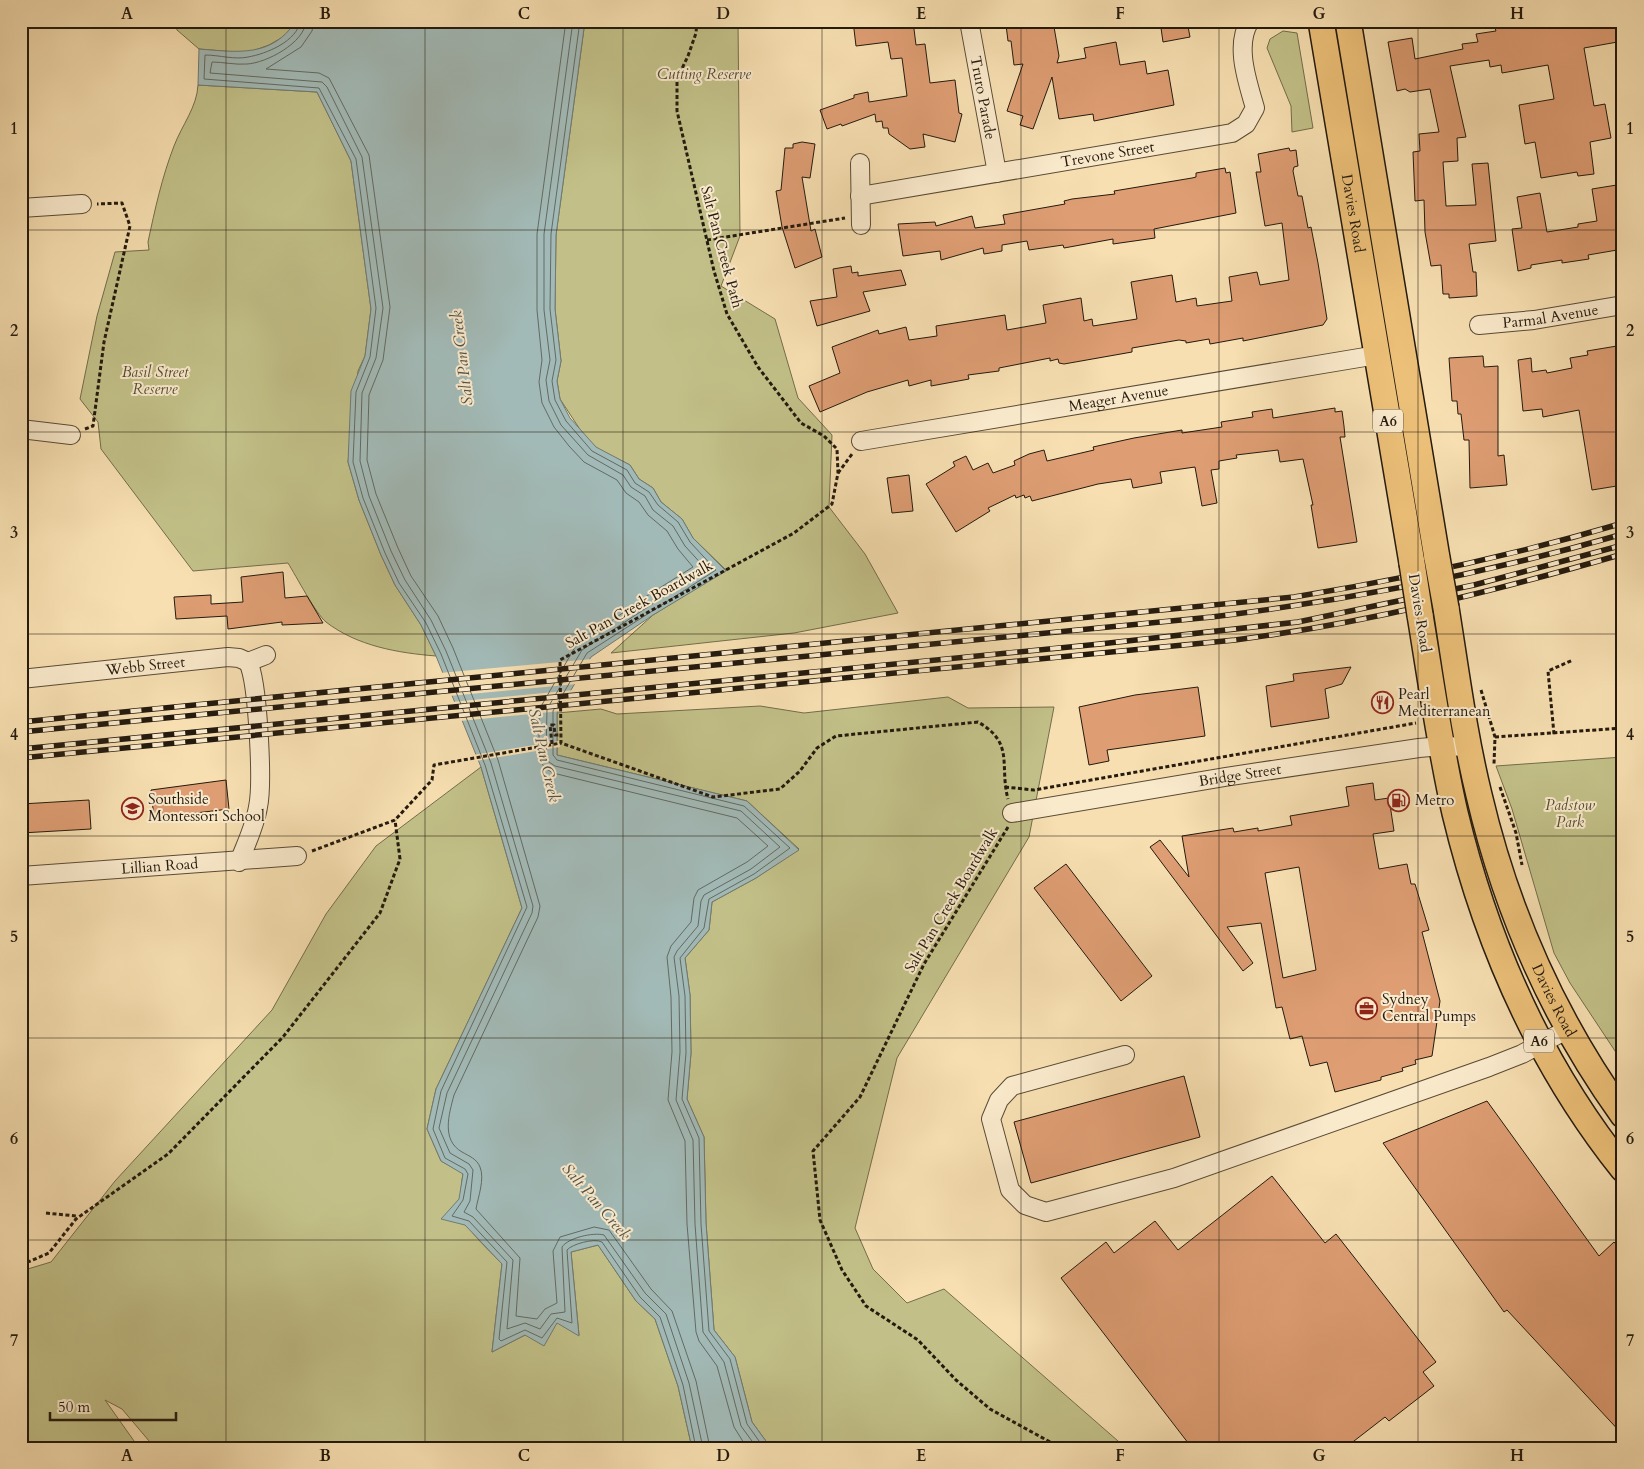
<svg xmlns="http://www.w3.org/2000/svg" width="1644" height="1469" font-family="Cardo,serif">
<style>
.green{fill:#c2c088;stroke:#736d4b}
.water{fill:#a2bab7;stroke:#707a73}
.pier{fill:#f7dfb1}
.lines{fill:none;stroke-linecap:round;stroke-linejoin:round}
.shore{stroke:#636a62;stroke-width:1}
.building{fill:#de9d73;stroke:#241a0e;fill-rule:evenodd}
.minor-casing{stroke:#594b37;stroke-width:20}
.highway-casing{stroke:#241a0e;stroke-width:28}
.path{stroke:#241a0e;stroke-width:3;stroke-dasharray:4 2.5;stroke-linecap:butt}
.minor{stroke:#faeacc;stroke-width:18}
.highway{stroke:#ecc078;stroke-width:25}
.rail-casing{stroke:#241a0e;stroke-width:5.5}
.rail{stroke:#faeacc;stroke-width:4;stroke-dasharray:11;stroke-linecap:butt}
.highway-bridge-casing{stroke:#241a0e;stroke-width:28;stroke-linecap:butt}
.highway-bridge{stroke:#ecc078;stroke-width:25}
.grid{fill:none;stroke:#241a0e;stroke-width:1;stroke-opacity:0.55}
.labels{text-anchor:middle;stroke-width:4;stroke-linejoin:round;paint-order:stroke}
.shield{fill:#faeacc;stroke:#645847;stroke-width:1}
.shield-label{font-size:14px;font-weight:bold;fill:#241a0e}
.park-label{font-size:15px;font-style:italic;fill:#534c33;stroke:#faeacc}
.street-label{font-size:15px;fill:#241a0e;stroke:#faeacc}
.poi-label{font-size:15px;fill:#241a0e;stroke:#faeacc;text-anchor:start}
.water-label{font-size:16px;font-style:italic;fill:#505249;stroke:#faeacc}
.neatline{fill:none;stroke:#241a0e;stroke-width:2}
.grid-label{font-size:16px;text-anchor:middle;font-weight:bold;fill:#241a0e}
</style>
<rect width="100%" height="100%" fill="#f7dfb1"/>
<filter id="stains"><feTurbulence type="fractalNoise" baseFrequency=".004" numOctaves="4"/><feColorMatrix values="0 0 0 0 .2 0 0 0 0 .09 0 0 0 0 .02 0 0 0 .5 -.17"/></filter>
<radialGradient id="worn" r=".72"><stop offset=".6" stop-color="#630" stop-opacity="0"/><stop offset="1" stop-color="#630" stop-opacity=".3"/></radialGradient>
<g class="green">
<path d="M174,21h122l-8,13 -19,11 -22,8 -48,-4 -22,-19z"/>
<path d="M585,21h153l2,215 -19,50 54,33 23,79 34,37 -3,72 36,47 33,59 -104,20 -183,20 42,-38 73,-45 -33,-32 -11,-19 -21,-17 -8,-14 -14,-9 -9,-14 -34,-17 -13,-14 -23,-35 -3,-18 4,-20 -6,-52 1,-74z"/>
<path d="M1283,31l14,2 16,95 -21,4 -1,-26 -24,-58 3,-9z"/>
<path d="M198,85l119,7 34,69 20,148 -6,47 -7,15 -10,91 11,38 22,55 14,30 26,40 15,31c-38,-3 -79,-10 -110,-34 -10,-8 -30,-46 -38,-59l-95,8 -92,-122 -3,-27 -18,-23 17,-83 18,-64 34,-2 -1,-8c7,-33 14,-65 26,-96 8,-21 23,-39 24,-61z"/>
<path d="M948,697l20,11 86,-1 -25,130 -132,221 -42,170 18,41 34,34 37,-14 182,159h-355l-19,-26 -17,-65 -21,-27 -8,-107 -2,-86 -17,-38 4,-46 -1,-58 -5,-37 24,-28 3,-28 44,-24 43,-29 -52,-48 -190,-46v-42l44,-4 16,5 143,-8 44,7z"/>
<path d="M1623,757v306l-53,-80 -16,-30 -42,-144 -16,-43z"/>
<path d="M481,767l41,141 -86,181 -9,40 14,32 22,12c-8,51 6,56 39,91l-10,88 33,-17 32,-13 22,13 -8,-83 27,-7 38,56 19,18 23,67 14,62h-537l-33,-39 -17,-9 34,48h-118v-177l30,-9 64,-81 157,-171 54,-96 50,-68z"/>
</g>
<path class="water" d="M296,21h289l-29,214 -1,74 6,52 -4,20 3,18 10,19 26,29 34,18 9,14 14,9 8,14 21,17 11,19 33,33 -73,44 -62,42 -34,56v42l190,46 52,49 -43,28 -44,24 -3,28 -24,28 5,37 1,58 -4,46 17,38 2,86 8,107 21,27 17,65 19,26h-79l-14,-62 -23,-67 -19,-18 -38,-56 -27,7 8,84 -22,-13 -13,23 -19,-11 -33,17 10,-88 -37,-39 -24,-6 18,-20 4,-25 -22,-13 -14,-32 9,-40 86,-181 -41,-141 -45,-111 -15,-31 -26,-40 -14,-30 -22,-55 -11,-38 3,-71 14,-35 6,-47 -20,-148 -34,-69 -119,-7 1,-36c38,3 73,9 97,-28z"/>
<g class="pier">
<path d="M592,659l-15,25 -128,12 -9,-23z"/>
<path d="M574,690l-13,21 -101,10 -8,-19z"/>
<path d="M559,741l1,6 -84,14 -3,-6z"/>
</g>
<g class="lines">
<g class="shore">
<path d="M300,21c-2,20 -34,33 -52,36 -13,3 -29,-2 -43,-2l-1,24 115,9 37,71 20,149 -6,49 -14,35 -3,70 10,36 22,55 14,30 27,40 15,31 44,111 42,142 -86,184 -8,38 12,29 20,11 3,5 -5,26 -11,16 17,5 38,41 -8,77 2,2 24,-11 17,8 15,-20 15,5 -5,-73c5,-6 27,-12 35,-8l38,55 20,20 23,68 13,63"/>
<path d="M306,21c-1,22 -40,42 -59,43 -12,1 -24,-2 -35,-2l-2,11 112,9 5,5 35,70 21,151 -7,50 -14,35 -2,68 9,35 22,55 14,29 26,40 15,31 45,112 42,143 -1,7 -85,180 -8,35 11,25 19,11 4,6 -3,31 -6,11 9,5 40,43 -6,69 18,-6 15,6 11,-15 14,-2 -3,-65c6,-9 31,-15 42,-12l41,58 21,21 23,69 14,65"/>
<path d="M314,21l-2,10 -11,16 -35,22 53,4 10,5 40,77 21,152 -7,53 -14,35 -2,65 9,34 22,54 13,28 27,40 15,32 45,112 42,146 -2,11 -84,178c-5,19 -13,45 8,57 7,4 15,7 18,15 5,12 -2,30 -4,42l44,49 -4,58 21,3 8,-10 12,-6 -4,-52 7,-14 34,-10 15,3 42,59 21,22 24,70 14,67"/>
<path d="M566,21l-29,213v76l5,50 -3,22 3,21 12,24 15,19 15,16 33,18 9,13 13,9 9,13 19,16 11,18 15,18 -51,32 -67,48 -36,63v49l6,9 8,5 184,45 31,28 -21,16 -49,28 -4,8 -3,24 -20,24 -4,11 4,40 1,55 -4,48 17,41 2,83 9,108 3,9 18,25 17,61 13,21"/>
<path d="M573,21l-29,213v76l6,50 -4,20 3,21 12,24 27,30 35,20 8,12 14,9 8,14 20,16 12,20 21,23 -124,81 -35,59 -1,47 3,6 6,4 186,45 39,36 -29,22 -47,26 -3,6 -3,25 -21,25 -3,6 5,39 1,56 -4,48 17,40 2,84 8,108 21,30 17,64 16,22"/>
<path d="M580,21l-29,213 -1,75 6,51 -4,21 3,19 11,21 26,30 35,19 8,13 14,9 9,13 20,17 12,20 26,28 -129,83 -34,58v44l4,5 187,46 46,42 -36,26 -45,25 -5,29 -24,30 5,38 1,57 -4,46 17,39 2,86 8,107 21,28 17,65 17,24"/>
</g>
</g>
<g class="building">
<path d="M853,21h60l3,24 9,-1 5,39 25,-3 4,33 3,1 -7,28 -32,-8 2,13 -15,2 -21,-15 -1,-6h-5l-1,-7 -6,1 -1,-8 -33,12 -1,-2 -14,5 -7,-19 34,-12v-3l14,-3 1,10 38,-6 -5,-38 -11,1 -3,-17 -32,4z"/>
<path d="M1037,21h16l6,35 -2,7 29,-5 -2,-10 32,-6 4,23 25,-4 2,13 21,-4 6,35 -80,16 -1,-7 -34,5 -7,-42 -19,52 -13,-4 3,-9 -16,-5 16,-47 -9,1 -3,-24h-3l-2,-16z"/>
<path d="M1160,21h27l3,16 -27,5z"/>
<path d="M1542,21h79l2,20 -39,7 10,58 11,-2 6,34 -21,4 4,32 -16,2 -1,-4 -36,6 -6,-36 -10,2 -6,-39 35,-6 -6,-34 -46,8 -1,-8 -11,2 -1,-7 -39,6 16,71 -9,1 1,23 -15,1 3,44 30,-1 -4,-41 16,-1 8,78 -27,3 4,28h3l1,24 -28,2v-4h-6l-2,-29 -10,1 -6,-34 -1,-32 -9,1 -2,-49 7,-1 -1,-17 20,-2 -9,-43 -20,3 -5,-3 -8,2 -9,-49 24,-4 3,21 48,-10 -1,-5 16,-2 -2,-8 20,-3 -2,-6 18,-3h5l1,4z"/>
<path d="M802,142l13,2 -5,34 -8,-1 9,54 4,-2 7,28 -27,11 -13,-41 -6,-36 5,-1 4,-42h8v-4z"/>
<path d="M1289,148l1,3 6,-1 2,16 -4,1 -1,4 5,25h4l6,32 3,-1 7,36 9,56 -4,6 -80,16v-3l-33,6 -1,-5 -23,4v-2l-7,-1 -47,8v4l-68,12 -5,-1 -1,-4 -8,2v-3l-51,10v3l-31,4 1,4 -38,7v-6l-22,6 -1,-6 -41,12 -47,20 -11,-26 31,-13 -8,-26 46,-17 1,4 27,-7 3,13 28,-4 -1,-10 69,-11 2,15 39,-7 -3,-18 38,-7 3,23 8,-2 1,7 44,-7 -6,-37 41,-7 4,27 20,-4 1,8 35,-5 -3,-24 28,-5 3,13 29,-5 -7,-57 -17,3 -9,-54h5l-3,-18z"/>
<path d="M1225,168l1,5 4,-1 6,41 -82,16 1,9 -42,6v-5l-49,9 -1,-3 -34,5 -2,-9 -25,4v6l-18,3 -1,-6 -42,12 -1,-9 -37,5 -5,-32 37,-2 1,4 36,-10 3,12 30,-4 -2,-9 62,-11 -1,-3 8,-2 43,-5 -1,-3 78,-13 4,-1v-4z"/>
<path d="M1623,184v65l-35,6 1,4 -27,4v-3l-31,5v3l-13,3 -6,-42 10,-1 -5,-31 23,-4 7,39 31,-5v-3l19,-3 -5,-32z"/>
<path d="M851,266l1,7 6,-1v4l43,-6 5,15 -43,7 7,19 -53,15 -7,-25 27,-4 -4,-28z"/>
<path d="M1623,345v140l-31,5 -13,-80 -36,7 -1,-8 -19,2 -5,-51 13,-2 1,14 14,-2 1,3 25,-5 -2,-10 18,-3 -1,-4z"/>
<path d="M1483,356l1,11 14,-1v90l6,-1 3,30 -37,3 -1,-48h-5l-3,-26h-3l-1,-13h-5l-3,-43z"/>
<path d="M1335,408v4l7,-1 2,15 1,11h-5l17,105 -39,6 -7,-43h2l-10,-46 -23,3 -2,-12 -42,5 1,3 -18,3v8l-8,1 6,33 -15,3 -7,-39 -35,5 2,11 -29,5 -2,-9 -33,5 -66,17 -2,-5 -5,2 -1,-3 -8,3 -1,-3 -27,13 2,3 -34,21 -30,-48 29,-18 -2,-4 13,-6 7,14 15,-7 5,10 22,-8 -1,-4 15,-7 15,-4 3,11 47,-11 -1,-3 41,-9 48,-8v3l40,-6 -1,-5 32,-5 -1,-5 20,-3 1,9z"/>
<path d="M909,475l4,36 -21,2 -5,-35z"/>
<path d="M283,572l2,26 22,-2 16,27 -41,2v-3l-54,7 -1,-13 -51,3 -2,-22 37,-2v9l32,-2 -2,-25z"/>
<path d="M1351,667l-9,17 -17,5 4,29 -58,9 -5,-41 28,-5 -1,-7z"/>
<path d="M1198,687l7,49 -98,14 2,11 -20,4 -10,-58 56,-12z"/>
<path d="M226,780l3,29 -75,9 -3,-28z"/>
<path d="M1373,783l2,17 14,-2 5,33 -21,3 6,35 28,-5 4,20h4l14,46 -7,2 18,69 -8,55 -17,4 1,4 -14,4 1,3 -22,6v3l-46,12 -8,-30 -17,4 -8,-30 -12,3 -8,-32 -6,1 -15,-85 -34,4 26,36 -10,8 -93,-124 10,-7 29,37 -7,-41 51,-8 1,4 24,-4v3l34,-6 -2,-9 59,-10 -3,-19zM1299,867l17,103 -33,8 -18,-105z"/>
<path d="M89,800l2,29 -70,4v-29z"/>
<path d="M1066,864l86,112 -31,25 -87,-113z"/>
<path d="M1184,1076l16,61 -169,46 -17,-61z"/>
<path d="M1487,1101l112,155 15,-14 9,10v183l-116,-125 -3,2 -121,-169z"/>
<path d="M1272,1176l53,67 11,-9 100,128 -13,10 11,14 -45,35 -4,-4 -40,31h-153l-131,-170 45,-36 8,11 41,-32 23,29z"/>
</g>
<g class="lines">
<defs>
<g id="minor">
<path id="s1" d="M969,21l28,152"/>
<path d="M860,163l1,62"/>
<path id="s2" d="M860,196l372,-63 14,-9 9,-16c-7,-25 -21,-63 -5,-87"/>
<path d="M21,208l61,-4"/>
<path id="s3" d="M1479,325l55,-5 89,-15"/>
<path d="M21,429l50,6"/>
<path id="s4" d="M861,441l516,-86"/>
<path d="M248,662l18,-7"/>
<path id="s5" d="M21,679l207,-22 11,1 9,4"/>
<path id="s6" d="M1012,813l213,-36 194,-29 23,-2 27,1"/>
<path d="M239,862c7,-18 16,-36 19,-55 5,-23 0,-126 -10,-145"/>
<path id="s7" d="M21,876l276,-20"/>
<path d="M1125,1055l-113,31 -13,14 -8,19 19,71 15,15 21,7 128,-34 315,-111 33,-13 46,-25"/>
</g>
<g id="highway">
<path id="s8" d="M1321,21l91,542"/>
<path d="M1348,21l89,537"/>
<path id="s9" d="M1446,608c10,62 18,126 33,187 27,115 75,224 144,320"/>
<path d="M1420,615c11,66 20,133 35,198 31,129 85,252 168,356"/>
</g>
</defs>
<use href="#minor" class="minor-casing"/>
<use href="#highway" class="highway-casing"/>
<g class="path">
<path d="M697,21l-1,12 -8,23 -11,23v32l37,160 13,43 31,53 43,56 23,13 13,13 1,24 -6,31 -38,29 -234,127 1,83 152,54 67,-8 20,-18 17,-23 19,-12 142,-14c37,21 21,43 30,77"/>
<path d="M707,240l138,-22"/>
<path d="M85,429l8,-3 11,-84 26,-116 -8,-23 -25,1"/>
<path d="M838,473l14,-19"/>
<path d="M1481,690l14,47 -1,27"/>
<path d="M1554,734l-6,-63 25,-11"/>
<path d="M1495,737l128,-9"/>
<path d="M552,744l-2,-19h4l1,10h6"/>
<path d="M1005,787l29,3 382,-67"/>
<path d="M1500,787l16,46 6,32"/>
<path d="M1008,827l-84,137 -64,133 -47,54 7,69 22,50 24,36 52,34 38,40 34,29 71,39"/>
<path d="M312,851l83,-31 37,-40 2,-15 127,-22"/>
<path d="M46,1213l30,3v3"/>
<path d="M21,1265l28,-12 27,-34 92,-65 115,-117 97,-124 20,-54 -5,-39"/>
</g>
<use href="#minor" class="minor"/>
<use href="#highway" class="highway"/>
<defs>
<g id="rail">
<path d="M21,722l1273,-125c111,-18 221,-42 329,-74"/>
<path d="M21,732l1191,-115c139,-17 276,-44 411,-83"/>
<path d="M21,749l1079,-105 198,-22 176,-37 149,-40"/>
<path d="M21,758l1214,-118c132,-17 260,-49 388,-86"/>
</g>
</defs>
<use href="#rail" class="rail-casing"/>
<use href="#rail" class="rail"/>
<defs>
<g id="highway-bridge">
<path d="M1437,558l9,50"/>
<path d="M1412,563l8,52"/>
</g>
</defs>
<use href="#highway-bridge" class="highway-bridge-casing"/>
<use href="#highway-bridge" class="highway-bridge"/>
</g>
<path class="grid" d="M226,21v1427M425,21v1427M623,21v1427M822,21v1427M1021,21v1427M1219,21v1427M1418,21v1427M21,230h1602M21,432h1602M21,634h1602M21,836h1602M21,1038h1602M21,1240h1602"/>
<defs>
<symbol id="restaurant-ring" viewBox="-11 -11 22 22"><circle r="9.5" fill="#faeacc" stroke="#8f2418" stroke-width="1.5"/><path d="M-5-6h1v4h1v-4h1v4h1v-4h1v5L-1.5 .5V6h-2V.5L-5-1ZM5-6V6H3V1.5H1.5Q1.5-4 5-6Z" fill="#8f2418"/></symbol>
<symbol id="fuel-ring" viewBox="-11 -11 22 22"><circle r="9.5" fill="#faeacc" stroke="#8f2418" stroke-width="1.5"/><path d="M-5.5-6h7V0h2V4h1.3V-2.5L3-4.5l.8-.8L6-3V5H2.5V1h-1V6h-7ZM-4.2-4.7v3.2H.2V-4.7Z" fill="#8f2418"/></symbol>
<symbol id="school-ring" viewBox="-11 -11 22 22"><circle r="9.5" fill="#faeacc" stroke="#8f2418" stroke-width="1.5"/><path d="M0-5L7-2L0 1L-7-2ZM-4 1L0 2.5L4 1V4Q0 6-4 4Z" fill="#8f2418"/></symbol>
<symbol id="office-ring" viewBox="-11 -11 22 22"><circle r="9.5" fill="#faeacc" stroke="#8f2418" stroke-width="1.5"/><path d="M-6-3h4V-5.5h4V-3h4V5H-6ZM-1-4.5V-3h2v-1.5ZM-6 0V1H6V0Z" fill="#8f2418"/></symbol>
</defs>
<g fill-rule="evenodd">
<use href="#restaurant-ring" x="1370" y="690" width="25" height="25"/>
<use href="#fuel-ring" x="1386" y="788" width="25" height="25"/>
<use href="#school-ring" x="120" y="796" width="25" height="25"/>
<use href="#office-ring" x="1354" y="996" width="25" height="25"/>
</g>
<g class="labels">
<g class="shield">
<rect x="1373" y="409.5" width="30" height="23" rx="4"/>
<rect x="1524" y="1029.5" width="30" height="23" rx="4"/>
</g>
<g class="shield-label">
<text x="1388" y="426">A6</text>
<text x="1539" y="1046">A6</text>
</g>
<g class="park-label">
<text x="704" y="79">Cutting Reserve</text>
<text x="155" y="377">Basil Street<tspan x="155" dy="17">Reserve</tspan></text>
<text x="1570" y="810">Padstow<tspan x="1570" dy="17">Park</tspan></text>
</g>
<g class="street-label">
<text dy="5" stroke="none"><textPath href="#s1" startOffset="78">Truro Parade</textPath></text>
<text dy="5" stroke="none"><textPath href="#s2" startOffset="251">Trevone Street</textPath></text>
<text dy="5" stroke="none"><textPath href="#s8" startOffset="195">Davies Road</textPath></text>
<text transform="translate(722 247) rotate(75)" y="5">Salt Pan Creek Path</text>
<text dy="5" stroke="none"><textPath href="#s3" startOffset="72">Parmal Avenue</textPath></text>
<text dy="5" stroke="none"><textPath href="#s4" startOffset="261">Meager Avenue</textPath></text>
<text transform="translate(639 604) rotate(-29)" y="5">Salt Pan Creek Boardwalk</text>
<text transform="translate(1420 613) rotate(81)" y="5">Davies Road</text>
<text dy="5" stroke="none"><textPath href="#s5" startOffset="125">Webb Street</textPath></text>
<text dy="5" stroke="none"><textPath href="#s6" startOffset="231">Bridge Street</textPath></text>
<text dy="5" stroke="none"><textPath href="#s7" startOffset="139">Lillian Road</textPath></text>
<text transform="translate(951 900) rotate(-59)" y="5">Salt Pan Creek Boardwalk</text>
<text dy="5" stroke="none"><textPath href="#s9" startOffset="409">Davies Road</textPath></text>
</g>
<g class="poi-label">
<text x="1398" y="699">Pearl<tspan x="1398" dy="17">Mediterranean</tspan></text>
<text x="148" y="804">Southside<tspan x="148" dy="17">Montessori School</tspan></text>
<text x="1415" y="805">Metro</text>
<text x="1382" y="1004">Sydney<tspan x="1382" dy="17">Central Pumps</tspan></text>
</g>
<g class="water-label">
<text transform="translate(461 358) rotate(-97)" y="6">Salt Pan Creek</text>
<text transform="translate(545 755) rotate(77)" y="6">Salt Pan Creek</text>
<text transform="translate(597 1201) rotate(49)" y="6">Salt Pan Creek</text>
</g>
</g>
<rect width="1644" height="1469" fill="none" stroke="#f7dfb1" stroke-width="55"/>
<path d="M50 1412v8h126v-8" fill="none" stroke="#241a0e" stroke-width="2.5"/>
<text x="58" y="1412" font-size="15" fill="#241a0e" stroke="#faeacc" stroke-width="4" paint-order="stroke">50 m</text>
<rect x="28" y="28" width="1588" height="1414" class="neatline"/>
<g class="grid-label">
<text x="127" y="19">A</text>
<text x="325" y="19">B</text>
<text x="524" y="19">C</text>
<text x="723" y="19">D</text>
<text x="921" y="19">E</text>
<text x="1120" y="19">F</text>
<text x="1319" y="19">G</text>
<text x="1517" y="19">H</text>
<text x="14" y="134">1</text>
<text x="1630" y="134">1</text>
<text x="14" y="336">2</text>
<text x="1630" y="336">2</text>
<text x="14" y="538">3</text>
<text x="1630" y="538">3</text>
<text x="14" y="740">4</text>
<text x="1630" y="740">4</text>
<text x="14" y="942">5</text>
<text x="1630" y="942">5</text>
<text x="14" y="1144">6</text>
<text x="1630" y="1144">6</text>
<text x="14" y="1346">7</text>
<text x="1630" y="1346">7</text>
<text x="127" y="1461">A</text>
<text x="325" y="1461">B</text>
<text x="524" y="1461">C</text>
<text x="723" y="1461">D</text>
<text x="921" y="1461">E</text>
<text x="1120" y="1461">F</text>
<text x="1319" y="1461">G</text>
<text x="1517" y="1461">H</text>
</g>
<rect width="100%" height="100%" filter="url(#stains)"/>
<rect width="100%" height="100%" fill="url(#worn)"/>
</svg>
